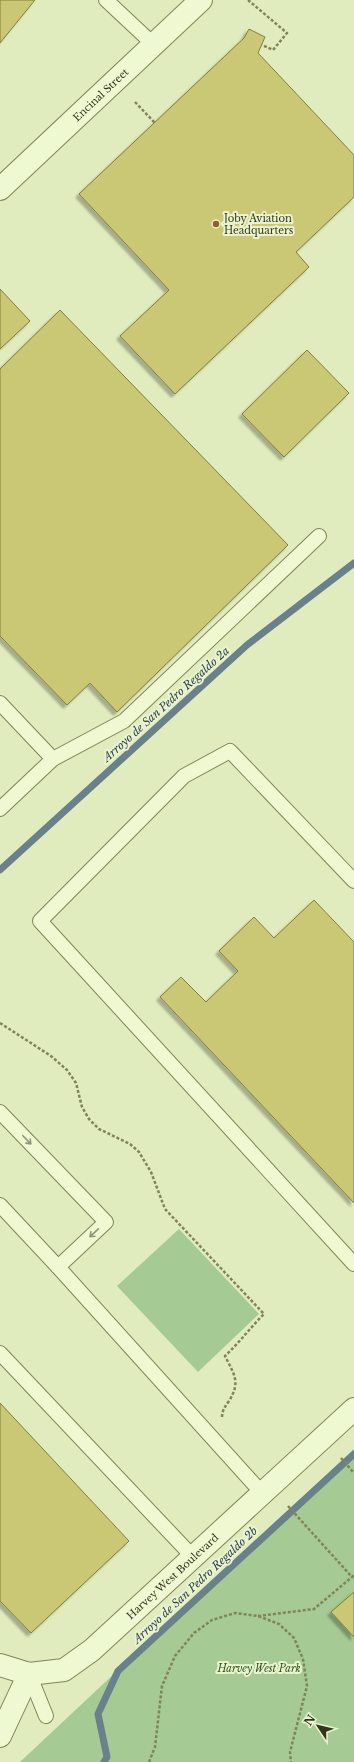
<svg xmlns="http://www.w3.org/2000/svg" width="354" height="1762" font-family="'Libre Baskerville',serif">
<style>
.green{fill:#a5ca93}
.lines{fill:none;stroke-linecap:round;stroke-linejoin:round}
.stream{stroke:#69818b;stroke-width:7}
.building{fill:#cac774;stroke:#827f3e;filter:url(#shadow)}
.service-casing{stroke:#808457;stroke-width:16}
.minor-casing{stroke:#808457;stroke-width:24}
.tertiary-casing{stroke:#808457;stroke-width:24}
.path{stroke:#808457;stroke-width:2.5;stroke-dasharray:3 2;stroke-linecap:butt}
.service{stroke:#eef8d1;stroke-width:14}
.minor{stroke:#eef8d1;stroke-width:22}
.tertiary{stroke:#eef8d1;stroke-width:22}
.oneway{stroke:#909676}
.poi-dot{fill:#916129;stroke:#eaf4cd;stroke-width:1.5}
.labels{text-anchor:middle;stroke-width:4;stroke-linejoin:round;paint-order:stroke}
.street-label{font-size:10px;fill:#33341c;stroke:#eaf4cd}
.poi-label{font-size:10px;fill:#33341c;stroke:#eaf4cd;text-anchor:start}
.park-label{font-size:10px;font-style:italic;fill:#2c5023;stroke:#eaf4cd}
.water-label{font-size:11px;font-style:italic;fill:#2b4053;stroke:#eaf4cd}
</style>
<defs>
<filter id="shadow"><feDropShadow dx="-3.5" dy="3.5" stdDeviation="1" flood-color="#0004"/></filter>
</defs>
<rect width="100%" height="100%" fill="#e1ecbe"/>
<g class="green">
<path d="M179,1229l80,85 -61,58 -81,-86z"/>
<path d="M354,1449v313h-334z"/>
</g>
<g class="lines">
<g class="stream">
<path d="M0,870l247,-225 107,-82"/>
<path d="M104,1762l3,-5 -9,-43 20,-43 236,-217"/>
</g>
</g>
<g class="building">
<path d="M0,0h35l-35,43z"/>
<path d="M249,29l16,8 -7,16 96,102v42l-58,55 13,15 -134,127 -55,-58 49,-46 -90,-96 165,-156z"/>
<path d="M0,289l30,32 -30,28z"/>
<path d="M60,310l228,235 -171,167 -27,-29 -23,22 -67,-69v-267z"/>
<path d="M307,350l42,43 -65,64 -42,-43z"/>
<path d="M314,900l40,42v261l-194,-206 21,-20 25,25 32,-31 -19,-20 35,-34 20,21z"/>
<path d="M0,1403l129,138 -98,92 -31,-32z"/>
<path d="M354,1592v45l-23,-25z"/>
</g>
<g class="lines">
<defs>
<g id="service">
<path d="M106,0l47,44"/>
<path d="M0,703l53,56"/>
<path d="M0,809l53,-50 71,-38 195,-185"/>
<path d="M354,881l-124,-130 -46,25 -144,145 314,343"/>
<path d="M0,1112l106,110 -48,45"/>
<path d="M0,1205l58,62 204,226"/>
<path d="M0,1353l193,204"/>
<path d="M29,1674l17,42"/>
</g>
<path id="minor" d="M0,1736l29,-62"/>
<g id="tertiary">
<path id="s1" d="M0,189l201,-189"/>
<path id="s2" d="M0,1665l29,9 35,-4 28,-20 262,-241"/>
</g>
</defs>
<use href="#service" class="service-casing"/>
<use href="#minor" class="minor-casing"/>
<use href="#tertiary" class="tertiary-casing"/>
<g class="path">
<path d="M248,0l39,33 -14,17 -11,-5"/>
<path d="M135,102l20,21"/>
<path d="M0,1023l51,33 16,14 9,13 6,24 7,12 10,10 31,15 9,8 12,20 14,37 99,105c-14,14 -25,29 -39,42 9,18 16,26 4,45 -4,6 -7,9 -7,17"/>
<path d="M341,1458l13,15"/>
<path d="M288,1506l64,71 2,-2"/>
<path d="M258,1616l56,-7 38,-32"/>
<path d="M149,1762l6,-15 7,-61 13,-30 19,-23 18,-13 23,-7 23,3 21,8 15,14 9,21 4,27 -17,66 1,10"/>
</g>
<use href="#service" class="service"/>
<use href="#minor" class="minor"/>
<use href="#tertiary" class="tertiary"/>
</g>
<defs><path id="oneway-shaft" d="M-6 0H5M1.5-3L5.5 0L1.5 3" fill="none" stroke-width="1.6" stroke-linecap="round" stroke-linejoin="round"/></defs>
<g class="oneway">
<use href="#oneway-shaft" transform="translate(27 1140) rotate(46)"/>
<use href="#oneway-shaft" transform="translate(94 1233) rotate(137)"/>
</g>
<circle class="poi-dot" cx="216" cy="224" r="4"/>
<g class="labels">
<g class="street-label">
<text dy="4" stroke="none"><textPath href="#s1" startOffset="138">Encinal Street</textPath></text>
<text dy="4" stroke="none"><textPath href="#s2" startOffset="209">Harvey West Boulevard</textPath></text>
</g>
<g class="poi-label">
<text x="224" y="222">Joby Aviation<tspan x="224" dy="12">Headquarters</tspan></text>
</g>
<g class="park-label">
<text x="259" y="1672">Harvey West Park</text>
</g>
<g class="water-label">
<text transform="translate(166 704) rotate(-42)" y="4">Arroyo de San Pedro Regaldo 2a</text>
<text transform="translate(195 1585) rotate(-43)" y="4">Arroyo de San Pedro Regaldo 2b</text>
</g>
</g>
<g transform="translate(318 1726) rotate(305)" stroke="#eaf4cd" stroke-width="3" paint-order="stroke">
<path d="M0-3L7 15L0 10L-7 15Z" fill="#33341c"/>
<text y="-6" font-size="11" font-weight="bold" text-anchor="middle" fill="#33341c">N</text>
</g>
</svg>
